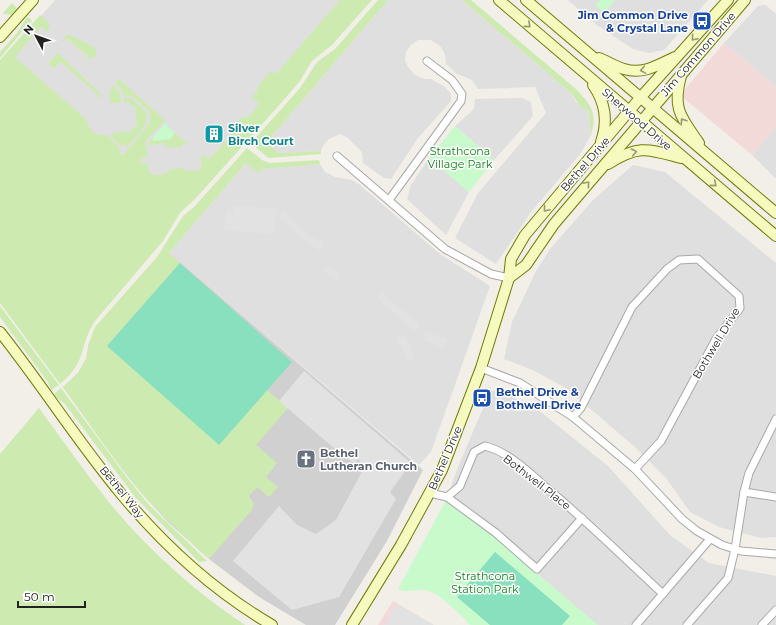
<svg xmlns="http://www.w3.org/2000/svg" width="776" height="625" font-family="Montserrat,sans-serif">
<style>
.residential{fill:#e0dfdf}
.commercial{fill:#f2dad9}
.religious{fill:#d0d0d0}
.grass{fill:#cdebb0}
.park{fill:#c8facc}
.pitch{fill:#88e0be}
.parking{fill:#e2e2e2}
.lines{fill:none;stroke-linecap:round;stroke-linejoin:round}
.street-casing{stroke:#a9a9a9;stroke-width:9}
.secondary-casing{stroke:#707d05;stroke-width:12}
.street{stroke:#fff;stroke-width:7}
.secondary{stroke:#f7fabf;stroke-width:10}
.oneway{stroke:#979978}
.labels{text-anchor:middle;stroke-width:3;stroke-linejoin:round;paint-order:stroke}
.transit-label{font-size:11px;font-weight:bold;fill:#164399;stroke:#fff;text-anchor:end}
.street-label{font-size:11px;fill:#222;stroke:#fff}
.culture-label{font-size:11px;font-weight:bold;fill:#0d838f;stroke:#fff;text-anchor:start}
.park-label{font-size:11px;fill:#0c8416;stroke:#fff}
.worship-label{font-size:11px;font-weight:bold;fill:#5b616d;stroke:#fff;text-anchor:start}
</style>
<rect width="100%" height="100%" fill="#f2efe9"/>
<g class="residential">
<path d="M55,0h306l-183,211 -174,-153z"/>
<path d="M388,0h74l109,93 5,9 10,6 3,5 2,22 -10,18 -50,59 -35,52 -41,-26 23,-45 68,-80 -11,-26 -57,2 -6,-9 -15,-6 -11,-10 -1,-10 -4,-7 -10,-7h-13l-8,6 -4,6 -1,8 3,7 7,8 10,4h6l14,8 6,7v7l-33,37 -27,41 -7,-1 -21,-15 -1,-11 -14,-14 -8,-4 -11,5 -6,7 -2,5 -42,2 -12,-11z"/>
<path d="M568,0h140l-44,50 -15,3 -16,-4 -36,-24z"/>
<path d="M762,5h4l10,9v73l-52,-44 34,-37z"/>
<path d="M522,98l9,4 2,14 -39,44 -39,-34 19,-17 1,-10z"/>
<path d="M776,127v52l-24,-24z"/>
<path d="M429,158l40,34 -23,43 -39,-36 4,-14z"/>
<path d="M247,162l15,7 58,-5 5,8 10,5 17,3 8,5 80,69 50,32 -59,166 -12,13 -250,-212z"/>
<path d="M633,165l32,7 111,91v274l-15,1 -42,-11 -29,-15 -24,-34 -31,-31 -68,-58 -32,-18 -31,-12 8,-37 23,-49 15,-24 43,-49z"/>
<path d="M495,390l37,15 76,61 62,69 39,28 67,13v49h-179l-152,-123 15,-40 30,-70z"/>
</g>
<g class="commercial">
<path d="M724,43l52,44v40l-24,28 -72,-60z"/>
<path d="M393,601l41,24h-56z"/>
</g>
<path class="religious" d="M169,253l254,217 -36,71 -52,84h-29l-47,-28 -50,-38 -41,-37 -24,-26 -21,-26 -60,-83 15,-14 8,-14 3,-16z"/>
<g class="grass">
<path d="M340,0h32l-40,45 -20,16 -12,20 -11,13 -93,104 -16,15 -17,28 -68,80c-17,26 -7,40 -35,63l-60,-81v-243l40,-45 10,9 -3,8 -6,-5 -26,30 71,62c4,12 8,17 21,16l13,13 -1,5 5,2 3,-5 23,-27v-11l-17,-15 -10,-2v-5l-8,-6 4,-5 46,41 -20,22 3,15 -7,1v5h7l1,11 15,1v-2l5,-1v-3l15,-1v3l17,-1v-12l3,-3 5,4 27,-29 -3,-2 10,-12 3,2 9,-7 -1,-1 5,-7 -7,-6 5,-6v-4l14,-16 5,3z"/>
<path d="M378,0h10l-121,142 12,11 42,-2v3l-53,4 -15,-13 -1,-3 48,-54 17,-26 18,-13z"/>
<path d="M462,0h9l106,90c14,15 21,24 14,45l-2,-22 -3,-5 -3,2 -12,-17z"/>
<path d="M12,3l6,6 -6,6 -8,-1 -1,-1z"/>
<path d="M27,17l5,3 -32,38v-6l17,-19z"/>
<path d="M68,34l26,13 3,6 -2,4 -13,4 6,-3 -1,-3 -5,-3 -1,-3 -2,1 -10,-11 -7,1z"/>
<path d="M58,53l42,40v6l-4,-3 2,-1 -37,-33 -7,6 -6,-5z"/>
<path d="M114,86l6,6 1,11h-10l-2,-11z"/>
<path d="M123,98h8l16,15 -1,12 -19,22 -2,-2h-5l-10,-10 2,-2 20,-2v-4h5l-2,-21h-4l-1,-4h-6z"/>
<path d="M175,133l13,11h-6v3l-15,1v-3h-5v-2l-14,3v-3l4,-4 2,2 16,-2z"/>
<path d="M247,148l15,12 8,3 49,-3 1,4 -58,5 -4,4 -12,-10 -77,90 11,10 -73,83 112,98 48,-54 21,18 -32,37 21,18 -11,14 12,10 -9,10 -12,-10 -8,9 5,8 -3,7 -42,48c-22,-20 -44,-40 -64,-62 -30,-34 -55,-73 -82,-110l15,-14 8,-14 3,-16 6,-16 62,-70 26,-41 11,-9z"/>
<path d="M0,306l59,79 -8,5 -3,-8 -48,-65z"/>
<path d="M61,388l67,91 21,26 58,56 -8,1 -63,-64 -72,-95 -6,-4 -4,-5z"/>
<path d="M39,408c23,31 45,63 69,93 39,48 86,90 137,124h-245v-171z"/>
</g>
<g class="park">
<path d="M600,0h15l-11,13 -9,-8z"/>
<path d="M165,123l10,10 -5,6 -16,2 -2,-2z"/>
<path d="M455,126l39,34 -25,32 -40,-34z"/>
<path d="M449,501l8,4 141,120h-128c-9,-10 -29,-30 -41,-34 -11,-3 -21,3 -31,-2l47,-87z"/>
</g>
<g class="pitch">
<path d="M180,263l112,99 -73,83 -112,-99z"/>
<path d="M495,552l75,64 -8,9h-72l-33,-28z"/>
</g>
<g class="parking">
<path d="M234,205l44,4 -6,25 -48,-4 2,-18 7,1z"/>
<path d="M284,210l20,21 20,13 -4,7 -16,-11 -20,-18 -6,-7z"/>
<path d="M328,265l13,10 -5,6 -13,-10z"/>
<path d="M382,292l38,33 -5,6 -38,-33z"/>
<path d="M426,331l21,9 -4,8 -21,-9z"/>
<path d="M405,335l10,23 -7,3 -11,-23z"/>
<path d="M304,371l107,92 -21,29 6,7 -57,98 -47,13 -59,-49 46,-55 18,19 19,9 20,-14 29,-54 -7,-7 -4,4 -12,-8 -63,-54z"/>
<path d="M397,604l37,21h-49z"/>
</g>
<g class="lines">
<defs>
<g id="street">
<path d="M337,156l108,93 46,25 18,4"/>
<path d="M389,200l72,-99 1,-7 -10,-14 -25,-19"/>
<path d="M481,368l39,15 53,34 62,52 47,50 15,12 25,14 19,6 35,3"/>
<path d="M573,417l8,-9 51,-101 35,-38 12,-9 19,-1 41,37 1,12 -24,31 -55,102 -26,28"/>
<path d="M744,492l32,5"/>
<path d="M430,493l17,4 13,-11 14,-34 11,-6c24,6 45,27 63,43 40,33 77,70 115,105"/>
<path d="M447,497l49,36 41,36 45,-51"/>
<path d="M636,625l74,-86"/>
<path d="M687,625l41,-47 7,-29 9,-57 5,-19 27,-54"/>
<path d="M762,625l14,-15"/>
</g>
<g id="secondary">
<path d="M499,0l277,236"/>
<path d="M526,0l250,213"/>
<path d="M0,37l33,-37"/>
<path d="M599,58c8,3 17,9 25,11 19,6 34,-4 51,-12"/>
<path d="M681,76c-9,33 0,41 18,67"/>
<path d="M593,85c12,17 15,37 8,57"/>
<path d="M608,164c31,-20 40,-15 73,-6"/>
<path d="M509,278l17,-13 28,-41 191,-224"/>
<path d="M0,332c42,53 78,110 122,163 42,50 93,97 150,130"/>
<path d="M352,625l49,-80 41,-75 39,-102 28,-90 2,-19 14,-24 115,-137 88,-98"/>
</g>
</defs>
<use href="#street" class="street-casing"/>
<use href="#secondary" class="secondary-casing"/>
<use href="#street" class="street"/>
<use href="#secondary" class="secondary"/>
</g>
<defs><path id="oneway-chevron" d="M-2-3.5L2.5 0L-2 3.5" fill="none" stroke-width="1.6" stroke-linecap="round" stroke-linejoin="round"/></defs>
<g class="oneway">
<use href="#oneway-chevron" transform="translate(528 25) rotate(41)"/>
<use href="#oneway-chevron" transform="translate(694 38) rotate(131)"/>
<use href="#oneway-chevron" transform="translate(643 70) rotate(170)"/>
<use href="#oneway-chevron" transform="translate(683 121) rotate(-124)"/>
<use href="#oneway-chevron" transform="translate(634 152) rotate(-12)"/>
<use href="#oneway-chevron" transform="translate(587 184) rotate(-50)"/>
<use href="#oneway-chevron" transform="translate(714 184) rotate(40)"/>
<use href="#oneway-chevron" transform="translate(546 209) rotate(130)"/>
</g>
<defs>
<symbol id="bus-square" viewBox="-11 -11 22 22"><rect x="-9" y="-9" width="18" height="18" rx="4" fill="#1a4fb4" stroke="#fff"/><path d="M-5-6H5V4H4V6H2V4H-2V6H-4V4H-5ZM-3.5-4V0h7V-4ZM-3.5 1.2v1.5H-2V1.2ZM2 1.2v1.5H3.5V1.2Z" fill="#fff"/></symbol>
<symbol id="building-square" viewBox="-11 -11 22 22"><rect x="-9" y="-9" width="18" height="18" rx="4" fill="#0f9aa8" stroke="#fff"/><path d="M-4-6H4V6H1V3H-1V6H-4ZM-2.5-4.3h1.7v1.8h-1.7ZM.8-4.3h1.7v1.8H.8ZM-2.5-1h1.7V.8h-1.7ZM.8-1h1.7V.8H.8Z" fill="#fff"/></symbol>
<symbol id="church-square" viewBox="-11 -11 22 22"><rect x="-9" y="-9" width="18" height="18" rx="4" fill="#6b7280" stroke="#fff"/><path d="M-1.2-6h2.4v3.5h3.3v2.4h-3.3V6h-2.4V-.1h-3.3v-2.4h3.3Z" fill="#fff"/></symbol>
</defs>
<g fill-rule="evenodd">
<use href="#bus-square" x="691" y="10" width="22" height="22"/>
<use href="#building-square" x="203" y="123" width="22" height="22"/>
<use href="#bus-square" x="471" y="387" width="22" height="22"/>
<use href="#church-square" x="295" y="448" width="22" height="22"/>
</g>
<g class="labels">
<g class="transit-label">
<text x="688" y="19">Jim Common Drive<tspan x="688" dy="13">&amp; Crystal Lane</tspan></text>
<text x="496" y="396" text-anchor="start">Bethel Drive &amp;<tspan x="496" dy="13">Bothwell Drive</tspan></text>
</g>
<g class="street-label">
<text transform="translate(698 54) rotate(-49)" y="4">Jim Common Drive</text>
<text transform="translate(637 119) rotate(41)" y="4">Sherwood Drive</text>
<text transform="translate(585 164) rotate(-49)" y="4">Bethel Drive</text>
<text transform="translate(716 343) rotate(-59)" y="4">Bothwell Drive</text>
<text transform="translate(445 458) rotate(-67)" y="4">Bethel Drive</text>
<text transform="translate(537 482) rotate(38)" y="4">Bothwell Place</text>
<text transform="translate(122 492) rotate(51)" y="4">Bethel Way</text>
</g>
<g class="culture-label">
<text x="228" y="132">Silver<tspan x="228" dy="13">Birch Court</tspan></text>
</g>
<g class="park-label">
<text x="460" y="155">Strathcona<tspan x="460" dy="13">Village Park</tspan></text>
<text x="485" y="580">Strathcona<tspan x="485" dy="13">Station Park</tspan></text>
</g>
<g class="worship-label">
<text x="320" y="457">Bethel<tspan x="320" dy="13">Lutheran Church</tspan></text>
</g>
</g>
<g transform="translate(36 36) rotate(311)" stroke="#ffffff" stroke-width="3" paint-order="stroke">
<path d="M0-3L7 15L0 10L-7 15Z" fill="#222222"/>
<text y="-6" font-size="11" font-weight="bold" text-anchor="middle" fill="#222222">N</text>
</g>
<path d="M18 601v6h67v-6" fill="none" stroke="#222222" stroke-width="2"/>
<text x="24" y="601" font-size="12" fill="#222222" stroke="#ffffff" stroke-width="3" paint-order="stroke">50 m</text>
</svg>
